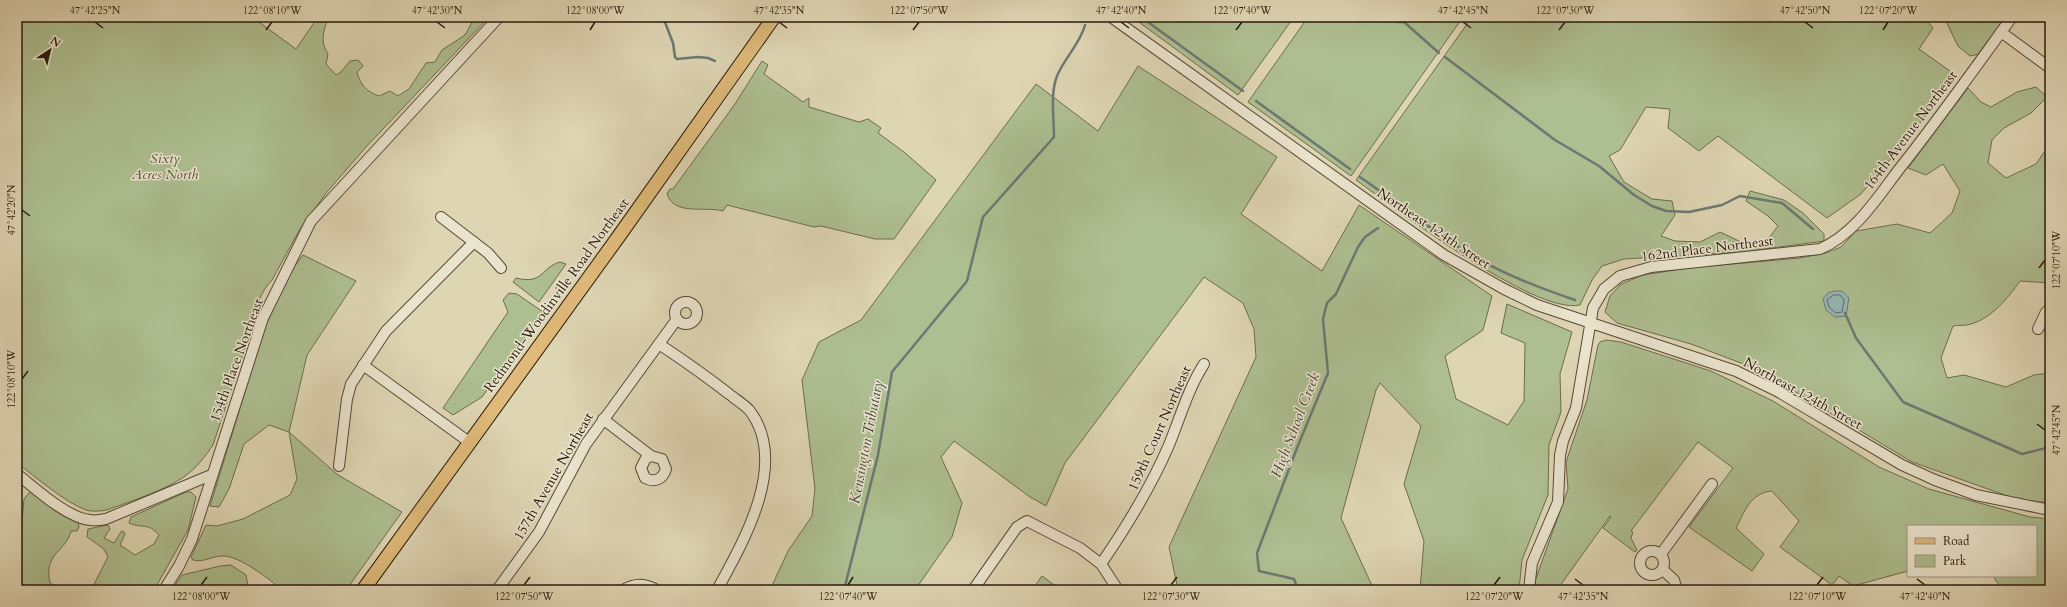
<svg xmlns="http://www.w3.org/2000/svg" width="2067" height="607" font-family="Cardo,serif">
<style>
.green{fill:#adbe90;stroke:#6c6c4e}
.water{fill:#97b6b7;stroke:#6c7873}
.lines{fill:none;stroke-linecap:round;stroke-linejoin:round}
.shore{stroke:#616862;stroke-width:1}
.stream{stroke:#6c7873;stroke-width:2.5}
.minor-casing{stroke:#584936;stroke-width:12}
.major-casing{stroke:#2b1a0c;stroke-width:15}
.minor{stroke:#eae4ce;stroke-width:10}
.major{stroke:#dfba7a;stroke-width:13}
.ticks{fill:none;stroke:#2b1a0c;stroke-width:1.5}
.labels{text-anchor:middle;stroke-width:3;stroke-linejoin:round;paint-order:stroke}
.street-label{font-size:14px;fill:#2b1a0c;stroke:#eae4ce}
.park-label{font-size:14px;font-style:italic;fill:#524b34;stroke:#eae4ce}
.water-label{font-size:15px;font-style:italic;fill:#4b493f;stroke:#eae4ce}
.neatline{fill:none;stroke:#2b1a0c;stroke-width:1.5}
.ticks-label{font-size:10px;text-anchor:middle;fill:#2b1a0c}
</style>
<rect width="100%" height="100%" fill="#ded5b3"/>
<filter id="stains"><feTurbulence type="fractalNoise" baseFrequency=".005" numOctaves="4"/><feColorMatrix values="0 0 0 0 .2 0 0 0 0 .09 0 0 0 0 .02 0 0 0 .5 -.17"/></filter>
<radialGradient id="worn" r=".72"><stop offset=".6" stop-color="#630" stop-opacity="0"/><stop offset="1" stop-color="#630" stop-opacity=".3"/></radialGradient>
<g class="green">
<path d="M17,17h235l44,32 22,-32h21l-2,3 -10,1c-4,13 -7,20 1,33l-2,10 10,11 5,-3 9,-11 8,-1 5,6 -6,6c3,13 10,20 22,24l11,-5 8,5 11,-7 17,-26 9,-1 7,-12 23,-15 10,-18h14l-124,131 -38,44 -27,37 -28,51c-12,13 -16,26 -19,43l-40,122c-7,10 -14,20 -24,28 -19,16 -58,28 -82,37 -7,1 -14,2 -21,0 -22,-8 -50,-33 -69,-47z"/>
<path d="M1132,17h162l-56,78z"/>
<path d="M1308,17h155l-112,159 -103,-74z"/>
<path d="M1472,17h451l10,11 -14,21 38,27 -48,61 -48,57 -34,24 -109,-82 -19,15 -31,-23 2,-19 -24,-2 -26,43 -11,6 15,26 28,17 20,2 3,14 -14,21 14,5 25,1 20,-10 21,10 21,5 16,-21 -10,-10 -22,-15 4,-10 34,9 19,13 21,21v7l-81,11 -119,7 -22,7 -10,14 -12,25c-46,10 -184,-96 -224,-125z"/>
<path d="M1944,17h24l13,5 3,-5h21l-26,37 -9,2 -12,-10z"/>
<path d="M762,61l6,4 -4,9 39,28 6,-4v9l50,15 9,-3 13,9 -3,5 26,19 32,28 -42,59h-19l-54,-13 -7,1 -87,-22 -4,6c-18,-5 -49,5 -56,-17l3,-5h3l62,-85z"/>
<path d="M1138,66l139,91 -36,57 81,57 37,-66 133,91 -9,34 -38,26 11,43 52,26 16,-24 1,-58 -24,-10 6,-29 65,28 -12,42 1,38 -12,33 -1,50 -26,65 -3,30h-99l4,-49 -20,-57 17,-58 -41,-43 -4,7 -35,128 33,72h-196l-9,-43 87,-190 -2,-28 -11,-26 -39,-26 -139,186 -19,43 -16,-9 -76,-56 -13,16 21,46 -10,34 -37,53h-145l18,-39 24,-35 3,-27 -13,-109 17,-38 42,-22 175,-236 62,47z"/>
<path d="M2036,87l11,10 -16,16 -27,15 -12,12 -4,23 18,15 30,-14 11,-16 3,-31v166l-30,-2c-12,17 -28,37 -49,43 -5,2 -12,1 -18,2l-12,32 6,20 17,-3 42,12 28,-12 16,-2v130l-34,-4 -104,-37 -153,-92 -68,-26 -74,-21 -12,-11 5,-16 11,-12 22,-9 45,-7 112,-10 26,-5 15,-6 15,-16 41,-7 33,9 22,-20 8,-22 -17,-27 -17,11 -18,-7 60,-80 13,14 10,5 26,-15z"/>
<path d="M303,255l53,26 -49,74 -18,77 49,43 64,37 -56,78h-64c-11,-10 -44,-35 -59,-34 -11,0 -20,7 -30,4l-2,-3 15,-32 11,1 26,-7 47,-24 7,-16 -8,-47 -20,-7 -25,19 -15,45 -10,18 -9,-1 55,-179 26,-56z"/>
<path d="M560,262l6,2 -27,38 -26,-20 3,-4c28,7 25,-11 44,-16z"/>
<path d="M509,293l8,1 26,18 -61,85 -29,18 -10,-7 65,-96 -5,-12z"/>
<path d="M1606,340l15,2 90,29 62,30 106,66 50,22 101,28 20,2v71h-45l-10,-10v-4h41v-50h-128v45l-55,15 -14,-10 -7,9 -52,-38 19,-26 -27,-30c-22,2 -27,20 -36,37l28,26 -12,17 -63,-44 44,-59 -35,-26 -67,89 2,1 -2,6 6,12 -2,2 -32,-24 8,-11 -1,-1 -53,74h-20l-2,-9 33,-92 -2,-27 21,-62 11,-55 2,-3z"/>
<path d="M30,492l48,31 1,4 -2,4h-6c-5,21 -28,22 -21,52l12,7h-43l3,-37 -1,-22 3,-32z"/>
<path d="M186,492h5l5,5 -8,33 -34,60h-63l17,-33 -4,-8 -17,-12 1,-8 20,-4 2,4 -6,9 10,5 7,-11 2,-1 2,3 -5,11 15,10 19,-11 5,-9c-11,-13 -17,-6 -30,-12l2,-6z"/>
<path d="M231,565l15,10 2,11 -5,4h-71l10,-15 38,-9z"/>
<path d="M1042,576l19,14h-29z"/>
</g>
<path class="water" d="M1834,291h8l7,7 -3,18 -11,1 -9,-7 -3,-11 5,-6z"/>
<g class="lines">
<path class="shore" d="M1834,295h6l4,5 -2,12 -6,1 -7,-6 -2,-7z"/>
<g class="stream">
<path d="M663,17l10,26 2,14 2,2 21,-2 10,1 7,3"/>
<path d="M1141,17l102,74"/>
<path d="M1388,17l9,5h7l35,31"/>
<path d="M1445,57l110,83 44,26 35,29 18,11 14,5 23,1 33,-7 18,-9 42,7 31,26"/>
<path d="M1256,101l94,68"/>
<path d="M1360,177c32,22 62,46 94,67 36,25 80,42 121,56"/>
<path d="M1845,313l11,25 47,64 119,52 28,-7"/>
<path d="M844,590l34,-135 14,-83 75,-91 16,-64 71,-80c0,-19 -4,-43 3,-61 8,-19 23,-32 28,-51"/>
<path d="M1298,590l-4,-11 -35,-8 -2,-18 40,-105 31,-75 -5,-54 4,-16 9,-9 22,-47 7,-10 13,-9"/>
</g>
<defs>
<g id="minor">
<path d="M1111,17l333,238 60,34 33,16 199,66 41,20 125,74 33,15 41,15 74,15"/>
<path d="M2001,32l49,36"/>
<path d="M441,217l47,36 13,15"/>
<circle cx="686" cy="313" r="11"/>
<path d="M2038,329l8,-17 4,-2"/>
<path d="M659,344c24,16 47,32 70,50 6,5 16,11 21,17 39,52 -6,130 -33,179"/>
<path d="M363,365l106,77"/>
<path d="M603,419l48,37 11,3 4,10c-3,10 -11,14 -21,9l-4,-10 5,-10 5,-2"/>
<path d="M339,466l8,-67 4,-15 35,-53 88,-89"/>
<path d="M17,474c18,14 50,44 73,46 5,1 11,0 16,-1l105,-44"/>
<circle cx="1652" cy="563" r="12"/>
<path d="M1661,554l51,-70"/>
<path d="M1101,564c26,-38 50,-77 68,-119 11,-27 19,-56 35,-81"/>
<path d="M1663,570l11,10 3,10"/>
<path d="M164,590l15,-24 13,-27 71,-221 48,-97 188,-204"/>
<path d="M497,590l42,-58 47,-88 91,-125"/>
<path d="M623,590c12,-7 21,-7 34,0"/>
<path d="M973,590l44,-63 10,-6 53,27 21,16 17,26"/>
<path d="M1529,590l3,-27 26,-61 2,-47 3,-14 13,-33 17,-100 11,-19 16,-13 31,-9 169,-18c35,-15 57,-51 80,-81 39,-49 75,-100 112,-151"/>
</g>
<path id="major" d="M363,590l256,-354 155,-219"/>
</defs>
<use href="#minor" class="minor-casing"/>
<use href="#major" class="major-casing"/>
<use href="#minor" class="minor"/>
<use href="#major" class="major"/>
</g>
<path class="ticks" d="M95,22l8,6M437,22l8,6M779,22l8,6M1121,22l8,6M1463,22l8,6M1805,22l8,6M266,30l6,-8M590,30l5,-8M913,30l6,-8M1236,30l6,-8M1559,30l6,-8M1883,30l5,-8M22,210l8,6M2039,268l6,-8M22,379l6,-8M2037,424l8,6M1575,579l8,6M1917,579l8,6M201,585l6,-8M524,585l6,-8M848,585l5,-8M1171,585l6,-8M1494,585l6,-8M1817,585l6,-8"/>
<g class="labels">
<g class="street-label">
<text transform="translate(1910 130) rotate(-53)" y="5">164th Avenue Northeast</text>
<text transform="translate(1434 228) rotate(34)" y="5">Northeast 124th Street</text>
<text transform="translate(1707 248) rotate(-7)" y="5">162nd Place Northeast</text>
<text transform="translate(556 295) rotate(-54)" y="5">Redmond-Woodinville Road Northeast</text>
<text transform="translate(236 360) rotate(-70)" y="5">154th Place Northeast</text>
<text transform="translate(1803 393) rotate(29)" y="5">Northeast 124th Street</text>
<text transform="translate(1159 428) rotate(-66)" y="5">159th Court Northeast</text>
<text transform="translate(553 476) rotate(-60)" y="5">157th Avenue Northeast</text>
</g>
<g class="park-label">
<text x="165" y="163">Sixty<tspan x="165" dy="16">Acres North</tspan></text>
</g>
<g class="water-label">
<text transform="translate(1295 425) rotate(-69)" y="5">High School Creek</text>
<text transform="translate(866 442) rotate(-79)" y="5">Kensington Tributary</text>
</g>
</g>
<rect width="2067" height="607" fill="none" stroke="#ded5b3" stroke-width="44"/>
<rect x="1907" y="525" width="130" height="52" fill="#eae4ce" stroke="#9e9380"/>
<rect x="1915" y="538" width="20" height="6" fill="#dfba7a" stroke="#9e9380"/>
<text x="1943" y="545" font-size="12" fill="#2b1a0c">Road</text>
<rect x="1915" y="555" width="20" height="12" fill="#adbe90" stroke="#9e9380"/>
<text x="1943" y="565" font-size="12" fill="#2b1a0c">Park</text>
<g transform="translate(50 50) rotate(35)" stroke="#eae4ce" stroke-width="3" paint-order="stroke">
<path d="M0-3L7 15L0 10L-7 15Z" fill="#2b1a0c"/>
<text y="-6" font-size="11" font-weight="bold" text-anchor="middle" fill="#2b1a0c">N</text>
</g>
<rect x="22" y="22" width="2023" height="563" class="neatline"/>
<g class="ticks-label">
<text x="95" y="14">47°42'25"N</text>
<text x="272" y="14">122°08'10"W</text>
<text x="437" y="14">47°42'30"N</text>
<text x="595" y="14">122°08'00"W</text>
<text x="779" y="14">47°42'35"N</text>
<text x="919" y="14">122°07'50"W</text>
<text x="1121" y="14">47°42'40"N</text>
<text x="1242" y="14">122°07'40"W</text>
<text x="1463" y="14">47°42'45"N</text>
<text x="1565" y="14">122°07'30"W</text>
<text x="1805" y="14">47°42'50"N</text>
<text x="1888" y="14">122°07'20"W</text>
<text transform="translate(11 210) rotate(-90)" y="4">47°42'20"N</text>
<text transform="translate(2056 260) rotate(-90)" y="4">122°07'10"W</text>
<text transform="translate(11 379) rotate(-90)" y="4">122°08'10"W</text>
<text transform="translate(2056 430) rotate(-90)" y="4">47°42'45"N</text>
<text x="201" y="600">122°08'00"W</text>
<text x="524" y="600">122°07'50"W</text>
<text x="848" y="600">122°07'40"W</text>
<text x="1171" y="600">122°07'30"W</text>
<text x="1494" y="600">122°07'20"W</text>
<text x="1583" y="600">47°42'35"N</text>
<text x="1817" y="600">122°07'10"W</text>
<text x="1925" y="600">47°42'40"N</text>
</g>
<rect width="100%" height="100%" filter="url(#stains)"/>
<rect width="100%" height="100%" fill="url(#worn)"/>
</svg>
